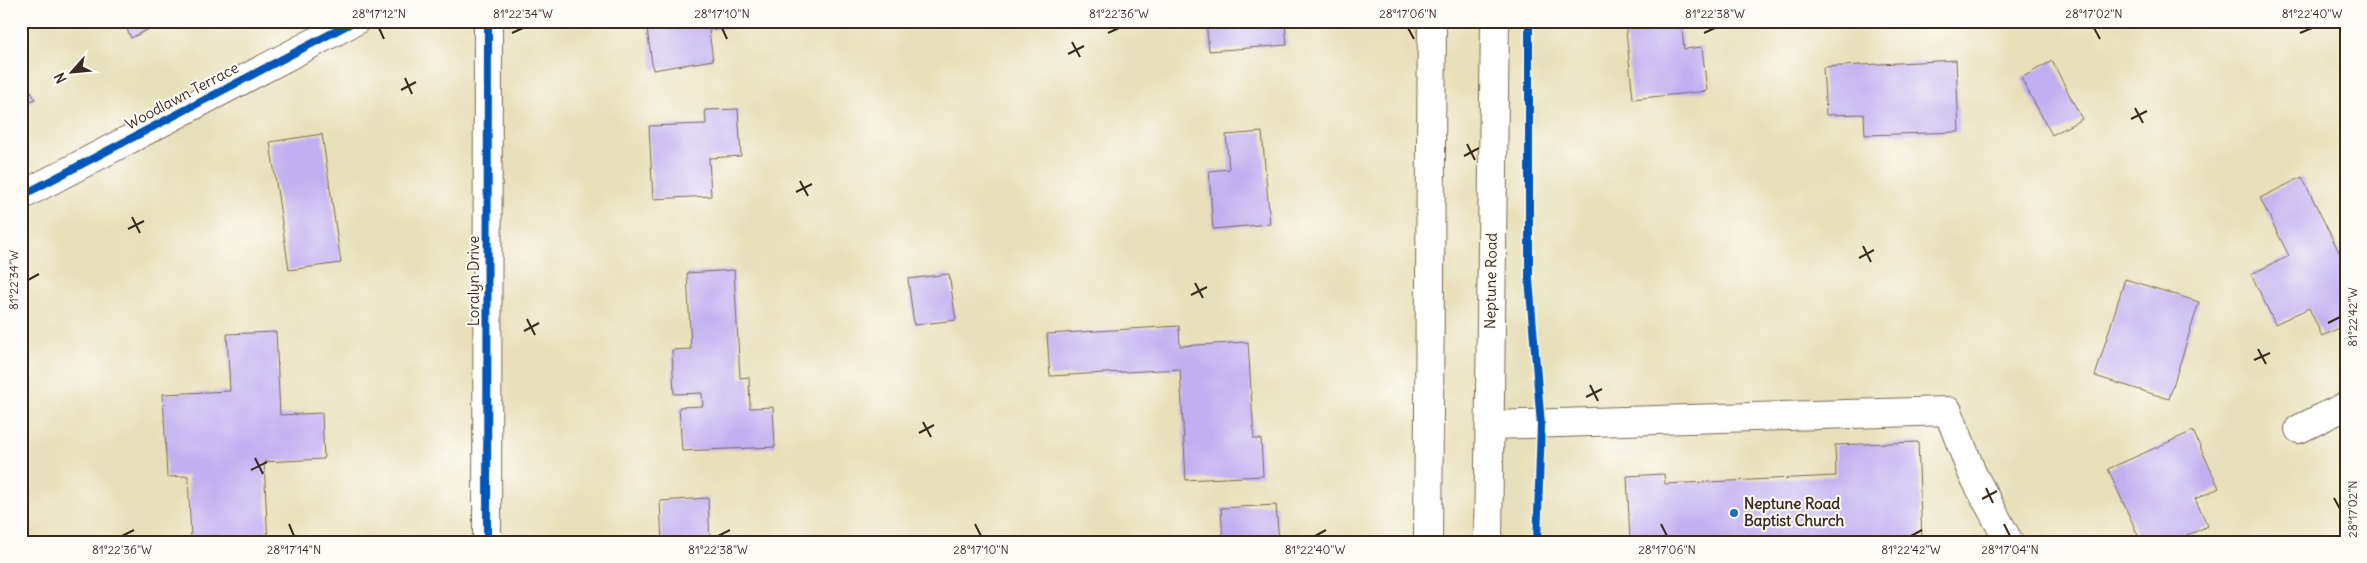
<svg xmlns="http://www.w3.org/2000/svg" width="2367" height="563" font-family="Delius,sans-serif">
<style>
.building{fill:#c1b0f1}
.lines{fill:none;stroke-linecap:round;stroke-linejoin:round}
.minor-casing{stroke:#786a55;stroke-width:30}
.major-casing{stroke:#786a55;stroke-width:30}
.minor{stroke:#fff;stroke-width:28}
.major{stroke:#fff;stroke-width:28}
.cycleway-casing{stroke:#fdfcf7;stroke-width:11}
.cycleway{stroke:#0057b8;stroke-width:8}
.ticks{fill:none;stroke:#3b2a1e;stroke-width:2}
.poi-dot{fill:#1f6fb2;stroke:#fdfcf7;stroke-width:2}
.labels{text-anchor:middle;stroke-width:4;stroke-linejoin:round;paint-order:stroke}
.street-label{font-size:15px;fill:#3b2a1e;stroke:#fdfcf7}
.poi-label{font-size:15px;font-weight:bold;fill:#3b2a1e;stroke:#fdfcf7;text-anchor:start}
.neatline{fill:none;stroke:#3b2a1e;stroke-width:2}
.ticks-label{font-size:12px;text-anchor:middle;fill:#3b2a1e}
</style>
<rect width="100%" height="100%" fill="#fdfcf7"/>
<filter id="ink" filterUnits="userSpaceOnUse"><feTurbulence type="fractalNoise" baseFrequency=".02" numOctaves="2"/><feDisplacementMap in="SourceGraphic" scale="10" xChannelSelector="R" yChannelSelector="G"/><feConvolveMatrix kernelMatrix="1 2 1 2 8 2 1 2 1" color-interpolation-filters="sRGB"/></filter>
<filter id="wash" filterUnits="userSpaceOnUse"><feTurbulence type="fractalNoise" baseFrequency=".0096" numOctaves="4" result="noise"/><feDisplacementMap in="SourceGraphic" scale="20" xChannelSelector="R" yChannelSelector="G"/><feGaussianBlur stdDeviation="1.12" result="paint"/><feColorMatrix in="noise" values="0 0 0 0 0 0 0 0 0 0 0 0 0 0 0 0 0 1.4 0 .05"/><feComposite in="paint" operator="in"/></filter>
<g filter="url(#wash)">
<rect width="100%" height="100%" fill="#e8e0ba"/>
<g id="blocks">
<g class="building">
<path d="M123,21h42l-34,17z"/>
<path d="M169,21h14l-11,6z"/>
<path d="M661,21h103v1l-55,9 4,29 -60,10 -6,-41 15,-2z"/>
<path d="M1206,21h79l2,24 -78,6z"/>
<path d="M1625,21h56l3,28 18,-2 5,44 -74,8z"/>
<path d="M1956,60l3,72 -94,3 -1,-21 -38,1 -3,-48z"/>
<path d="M2052,61l30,58 -30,16 -31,-57z"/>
<path d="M21,72l14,27 -14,7z"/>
<path d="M738,109l3,47 -32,2 2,38 -58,3 -4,-73 57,-2 -1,-14z"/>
<path d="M1262,132l8,92 -57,5 -4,-58 20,-2 -3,-34z"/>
<path d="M322,134l19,129 -52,7 -19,-128z"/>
<path d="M2302,177l44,89v59l-24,11 -13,-28 -34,16 -24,-50 38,-18 -29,-58z"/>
<path d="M734,270l6,108 9,-1 1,31 23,-1 2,40 -93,4 -3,-44 24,-1 -1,-13 -28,1 -2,-44 19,-1 -4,-76z"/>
<path d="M949,274l7,46 -42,5 -6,-46z"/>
<path d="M2125,279l74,23 -30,97 -74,-23z"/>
<path d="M1179,326l1,20 68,-4 6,97h7l2,37 -77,4 -6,-111 -130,7 -3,-42z"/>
<path d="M276,332l4,83 42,-2 2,46 -60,3 4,80h-49v-6l-28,2 -3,-62 -21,1 -4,-83 67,-3 -3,-57z"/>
<path d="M2193,431l26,57 -24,11 13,27 -35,16h-32l-33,-73z"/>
<path d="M1918,442l4,100h-292l-3,-66 37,-2 1,10 171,-8 -1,-31z"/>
<path d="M708,498l2,44h-48l-2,-41z"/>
<path d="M1276,505l3,37h-56l-2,-34z"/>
</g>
</g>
</g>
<g filter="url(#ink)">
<use href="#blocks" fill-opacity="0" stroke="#786a55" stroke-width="1"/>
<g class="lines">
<defs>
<g id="minor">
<path d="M21,196l334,-175"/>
<path d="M1490,425l458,-14 24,62 37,69"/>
<path d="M2299,429l47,-23"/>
<path d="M487,542l1,-521"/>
</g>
<g id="major">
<path d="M1428,542l4,-521"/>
<path d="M1488,542l7,-521"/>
</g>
</defs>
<use href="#minor" class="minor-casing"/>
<use href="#major" class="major-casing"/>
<use href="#minor" class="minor"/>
<use href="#major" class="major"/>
<defs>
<g id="cycleway">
<path d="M1529,21v258l12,146 -4,117"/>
<path d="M21,196l334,-175"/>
<path d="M487,542l1,-521"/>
</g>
</defs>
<use href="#cycleway" class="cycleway-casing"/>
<use href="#cycleway" class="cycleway"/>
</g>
</g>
<path class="ticks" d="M379,28l5,11M722,28l5,11M1408,28l6,11M2094,28l6,11M512,33l11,-5M1108,33l11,-5M1704,33l11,-5M2300,33l12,-5M1072,42l8,15M1068,54l16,-8M405,78l7,16M401,90l15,-8M2135,108l8,15M2131,119l16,-8M1467,144l8,16M1464,156l15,-8M800,181l8,15M796,192l16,-8M132,217l8,16M128,229l16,-8M1863,246l8,16M1859,258l15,-8M28,280l11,-6M1195,283l8,15M1191,295l16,-8M527,319l8,16M2328,323l12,-6M524,331l15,-8M2258,349l8,15M2254,360l16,-7M1590,385l8,16M1586,397l16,-8M923,422l8,15M919,433l15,-8M255,458l8,16M251,470l16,-8M1986,488l7,15M2334,498l6,11M1982,499l15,-8M289,524l5,12M975,524l6,12M1661,524l6,12M2004,524l6,12M122,536l12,-6M718,536l12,-6M1315,536l11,-6M1911,536l11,-6"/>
<circle class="poi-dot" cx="1734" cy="513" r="5"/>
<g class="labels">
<g class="street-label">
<text transform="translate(182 96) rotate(-28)" y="5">Woodlawn Terrace</text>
<text transform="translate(474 281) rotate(-90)" y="5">Loralyn Drive</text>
<text transform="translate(1491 281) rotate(-89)" y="5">Neptune Road</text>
</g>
<g class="poi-label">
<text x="1744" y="509">Neptune Road<tspan x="1744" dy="17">Baptist Church</tspan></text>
</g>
</g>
<rect width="2367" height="563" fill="none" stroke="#fdfcf7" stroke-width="55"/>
<g transform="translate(72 72) rotate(243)" stroke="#fdfcf7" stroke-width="4" paint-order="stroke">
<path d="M0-4L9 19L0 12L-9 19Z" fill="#3b2a1e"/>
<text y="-8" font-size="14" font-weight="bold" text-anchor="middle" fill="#3b2a1e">N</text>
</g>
<rect x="28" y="28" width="2312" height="508" class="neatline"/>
<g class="ticks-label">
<text x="379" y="18">28°17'12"N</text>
<text x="523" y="18">81°22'34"W</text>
<text x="722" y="18">28°17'10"N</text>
<text x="1119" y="18">81°22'36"W</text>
<text x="1408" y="18">28°17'06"N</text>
<text x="1715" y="18">81°22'38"W</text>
<text x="2094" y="18">28°17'02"N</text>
<text x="2312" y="18">81°22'40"W</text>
<text transform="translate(14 280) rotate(-90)" y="4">81°22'34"W</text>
<text transform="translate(2353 317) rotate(-90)" y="4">81°22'42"W</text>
<text transform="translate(2353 509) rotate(-90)" y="4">28°17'02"N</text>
<text x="122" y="554">81°22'36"W</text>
<text x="294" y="554">28°17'14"N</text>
<text x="718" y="554">81°22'38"W</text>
<text x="981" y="554">28°17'10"N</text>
<text x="1315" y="554">81°22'40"W</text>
<text x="1667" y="554">28°17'06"N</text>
<text x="1911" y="554">81°22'42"W</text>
<text x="2010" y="554">28°17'04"N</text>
</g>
</svg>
